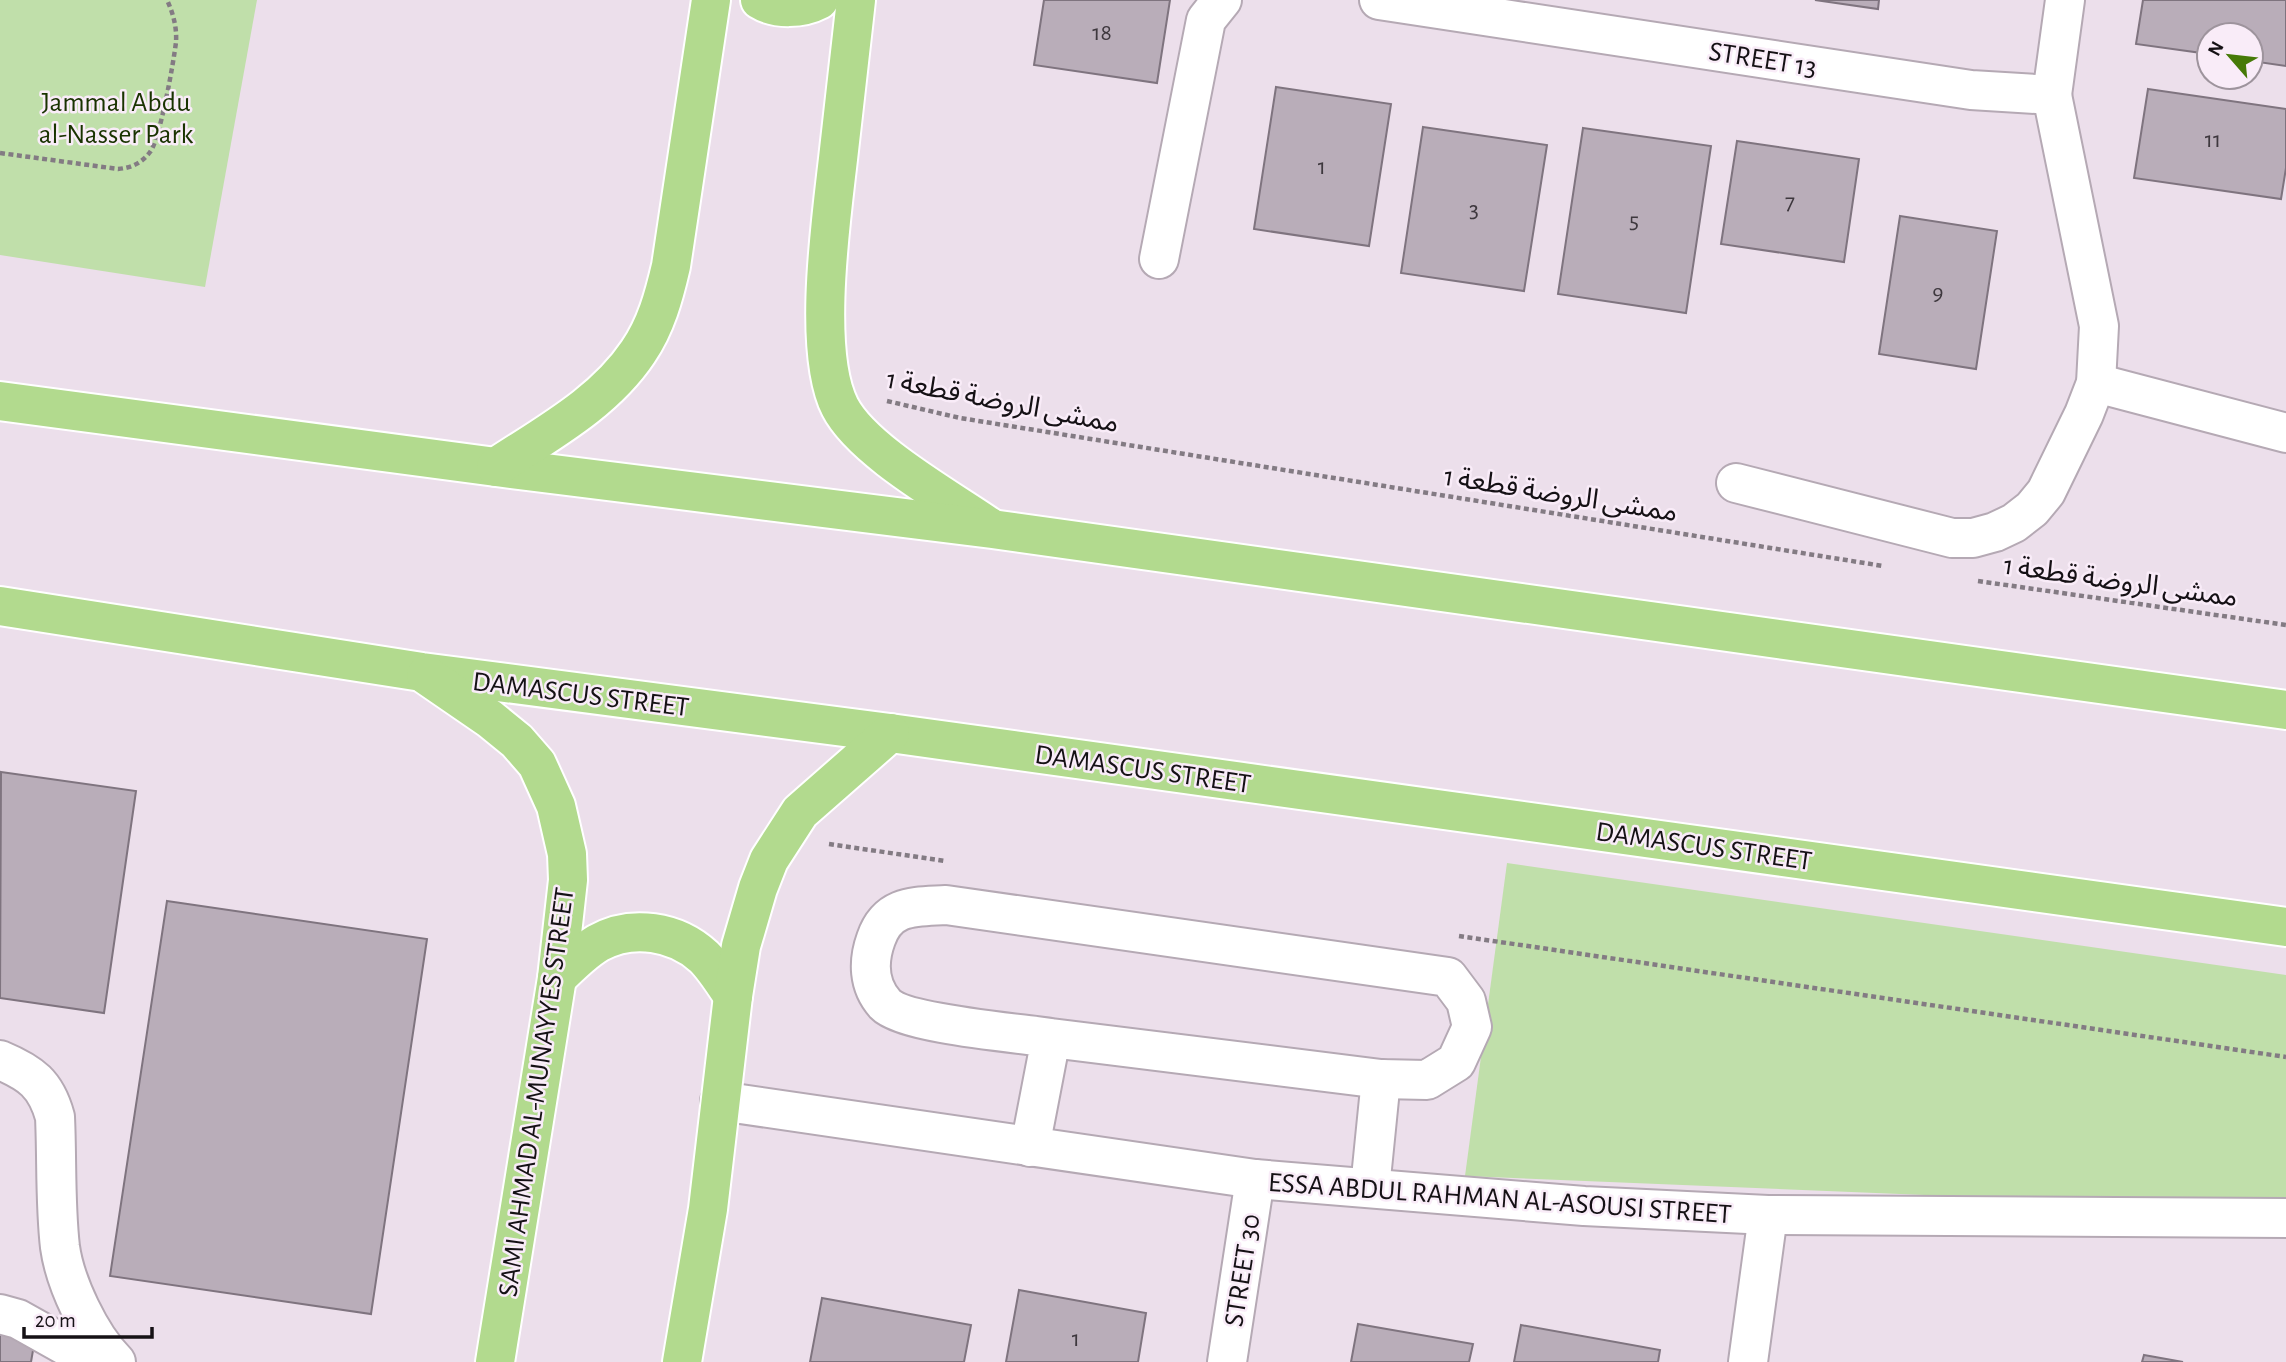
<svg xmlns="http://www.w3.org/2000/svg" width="2286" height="1362" font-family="'Alegreya Sans','Noto Sans Arabic',sans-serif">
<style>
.green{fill:#c0dfaa}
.building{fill:#b9adb9;stroke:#7f747f;stroke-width:2}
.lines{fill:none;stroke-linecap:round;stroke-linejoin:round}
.minor-casing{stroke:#b5a9b4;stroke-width:42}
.major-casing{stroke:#fff;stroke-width:42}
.path{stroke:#837b83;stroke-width:4.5;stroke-dasharray:5 3.5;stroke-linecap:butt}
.minor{stroke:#fff;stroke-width:38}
.major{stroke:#b2da8e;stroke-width:38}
.labels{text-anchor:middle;stroke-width:5;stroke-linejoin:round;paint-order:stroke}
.number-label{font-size:24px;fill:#3e383e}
.street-label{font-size:28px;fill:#151115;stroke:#f9ecf8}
.park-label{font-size:28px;fill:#193300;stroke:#f9ecf8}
</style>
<rect width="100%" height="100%" fill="#ecdfeb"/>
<g class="green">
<path d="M0,0h257l-52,287 -205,-32z"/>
<path d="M1507,863l779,112v235l-821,-34z"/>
</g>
<g class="building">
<path d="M1044,0h126l-13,83 -123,-18z"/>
<path d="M1815,0h64l-1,9z"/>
<path d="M2143,0h143v66l-35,-5v-26h-42v19l-73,-10z"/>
<path d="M1276,87l115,17 -22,142 -115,-17z"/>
<path d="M2148,89l138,20v59l-5,31 -147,-21z"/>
<path d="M1423,127l124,18 -23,146 -123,-18z"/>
<path d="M1583,128l128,18 -25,167 -128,-19z"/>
<path d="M1737,141l122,18 -15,103 -123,-18z"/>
<path d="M1900,216l97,15 -21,138 -97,-15z"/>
<path d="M1,772l135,19 -32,222 -104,-15z"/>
<path d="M167,901l260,38 -56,375 -261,-38z"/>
<path d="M1019,1290l127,23 -8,49h-132z"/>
<path d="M822,1298l149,27 -7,37h-154z"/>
<path d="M0,1316l36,17 -5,29h-31z"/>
<path d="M1358,1324l115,20 -4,18h-118z"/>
<path d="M1521,1325l139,25 -2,12h-144z"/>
<path d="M2144,1355l39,7h-41z"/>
</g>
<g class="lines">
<defs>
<g id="minor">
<path d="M1379,0l592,90 81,5 13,-95"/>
<path d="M1159,259l47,-239 16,-20"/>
<path d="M2096,383l190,50"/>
<path d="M1736,483l216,55h21l22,-6 19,-9 18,-14 14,-17 38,-78 12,-31 3,-57 -47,-231"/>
<path d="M0,1060c31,13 46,24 55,57 2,43 0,87 5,130 5,36 30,89 56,115"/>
<path d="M720,1101l535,78 329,27 184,9 518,3"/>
<path d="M1030,1147l21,-109 330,41 46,1 29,-18 16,-35 -6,-26 -18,-24 -502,-72c-31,2 -58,-1 -70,34 -8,22 -8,46 9,65 19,20 133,29 166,34"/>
<path d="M1370,1188l11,-109"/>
<path d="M0,1314l18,5 77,43"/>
<path d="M1227,1362l28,-183"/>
<path d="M1748,1362l20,-147"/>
</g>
<g id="major">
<path d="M760,0c16,10 42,9 59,0"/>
<path d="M856,0c-6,53 -12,106 -18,159 -7,61 -26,193 2,248 22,43 106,90 148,119"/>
<path d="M0,401l496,66 496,62 1294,181"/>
<path d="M496,467c50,-33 108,-64 142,-115 18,-26 26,-56 33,-86l40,-266"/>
<path d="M0,606l422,66 468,61 1396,194"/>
<path d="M426,675l64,44 27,22 20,23 19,42 11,48 1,26 -11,98 -62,384"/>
<path d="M557,978c13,-13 26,-26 41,-35 34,-19 78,-12 106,14 11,11 20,26 29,39"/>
<path d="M682,1362l26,-153 25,-213 8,-50 17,-58 11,-28 31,-48 90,-79"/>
</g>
</defs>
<use href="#minor" class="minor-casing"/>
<use href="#major" class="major-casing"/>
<g class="path">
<path d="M0,153l118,16c13,-1 24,-6 32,-17 10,-12 24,-92 26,-110 1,-15 -3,-29 -9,-42"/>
<path d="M887,401l73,17 923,148"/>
<path d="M1978,581l308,44"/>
<path d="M829,844l116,17"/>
<path d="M1459,936l827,121"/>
</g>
<use href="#minor" class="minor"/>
<use href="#major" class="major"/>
</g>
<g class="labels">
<g class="number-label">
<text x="1102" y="40">18</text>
<text x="2213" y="147">11</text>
<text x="1322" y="174">1</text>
<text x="1790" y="209">7</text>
<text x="1474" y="217">3</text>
<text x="1634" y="228">5</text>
<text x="1938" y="300">9</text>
<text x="1076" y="1346">1</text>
</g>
<g class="street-label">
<text transform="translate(1763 58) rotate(9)" y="10">STREET 13</text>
<text transform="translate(1003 400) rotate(11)" y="10">ممشى الروضة قطعة 1</text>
<text transform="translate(1561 493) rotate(9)" y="10">ممشى الروضة قطعة 1</text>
<text transform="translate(2121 580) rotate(8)" y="10">ممشى الروضة قطعة 1</text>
<text transform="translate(581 693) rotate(7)" y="10">DAMASCUS STREET</text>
<text transform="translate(1143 768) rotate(8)" y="10">DAMASCUS STREET</text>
<text transform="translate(1704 845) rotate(8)" y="10">DAMASCUS STREET</text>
<text transform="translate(535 1092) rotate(-82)" y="10">SAMI AHMAD AL-MUNAYYES STREET</text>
<text transform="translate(1500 1197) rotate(4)" y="10">ESSA ABDUL RAHMAN AL-ASOUSI STREET</text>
<text transform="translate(1241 1270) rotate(-81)" y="10">STREET 30</text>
</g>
<g class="park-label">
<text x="116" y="111">Jammal Abdu<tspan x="116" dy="32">al-Nasser Park</tspan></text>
</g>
</g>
<g transform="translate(2230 56) rotate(298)"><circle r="33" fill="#f9ecf8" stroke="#9e949d" stroke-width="2"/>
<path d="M0-5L12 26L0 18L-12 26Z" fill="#467a07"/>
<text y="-10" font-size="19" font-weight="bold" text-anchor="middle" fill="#151115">N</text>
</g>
<path d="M24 1327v10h128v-10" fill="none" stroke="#151115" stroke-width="3.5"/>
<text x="35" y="1327" font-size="21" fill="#151115" stroke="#f9ecf8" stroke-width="5" paint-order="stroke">20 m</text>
</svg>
